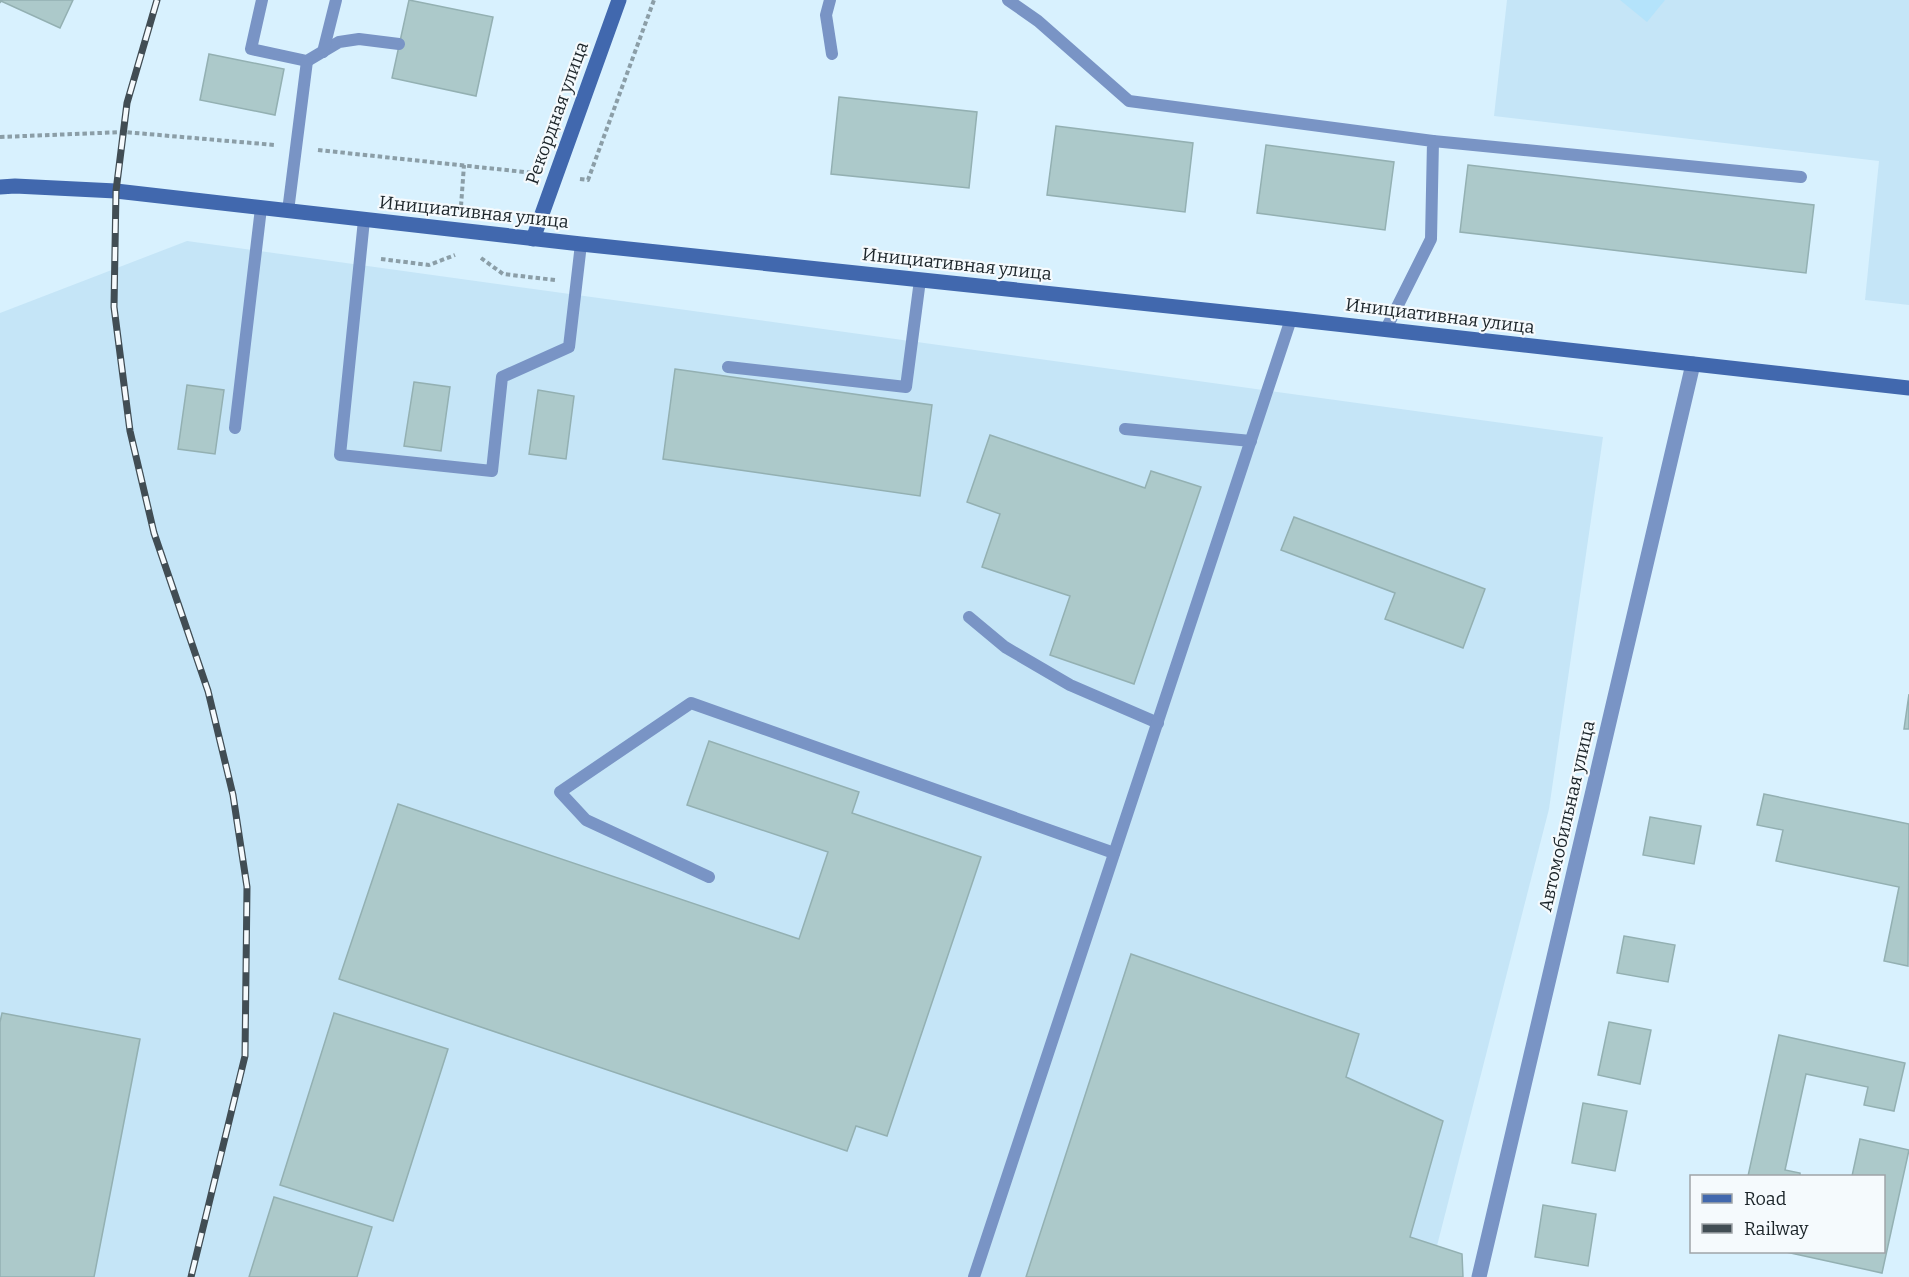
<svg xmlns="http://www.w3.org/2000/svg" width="1909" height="1277" font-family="Bitter,serif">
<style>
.built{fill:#c5e5f7}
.green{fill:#b4e3fb}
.building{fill:#acc9ca;stroke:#93b0b2;stroke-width:1.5}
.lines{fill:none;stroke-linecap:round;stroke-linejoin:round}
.path{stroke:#8b9ea7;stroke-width:4;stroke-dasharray:4.5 3;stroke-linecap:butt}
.service{stroke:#7994c5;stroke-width:12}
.minor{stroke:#7994c5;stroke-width:15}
.secondary{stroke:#4168ae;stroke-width:15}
.rail-casing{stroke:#414d54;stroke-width:7}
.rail{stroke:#f5fafd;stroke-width:4.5;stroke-dasharray:14;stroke-linecap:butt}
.labels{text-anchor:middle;stroke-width:4.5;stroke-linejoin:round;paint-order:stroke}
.street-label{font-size:18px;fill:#1b2429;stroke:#f5fafd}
</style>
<rect width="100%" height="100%" fill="#d8f1fe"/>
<g class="built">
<path d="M1507,0h402v305l-44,-5 14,-139 -385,-45z"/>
<path d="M187,241l1416,196 -54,372 -120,468h-1429v-964z"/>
</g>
<path class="green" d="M1620,0h45l-18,22z"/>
<g class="building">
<path d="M0,0h73l-13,28 -59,-27 -1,2z"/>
<path d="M409,0l84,17 -17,79 -84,-18z"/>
<path d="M209,54l75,15 -9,46 -75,-15z"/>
<path d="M839,97l138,15 -8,76 -138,-14z"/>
<path d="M1056,126l137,17 -8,69 -138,-17z"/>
<path d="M1266,145l128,17 -9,68 -128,-17z"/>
<path d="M1468,165l346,40 -8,68 -346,-41z"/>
<path d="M675,369l257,36 -12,91 -257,-37z"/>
<path d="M414,382l36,5 -9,64 -37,-5z"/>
<path d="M187,385l37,5 -9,64 -37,-5z"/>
<path d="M538,390l36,6 -8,63 -37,-5z"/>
<path d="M990,435l155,53 6,-17 50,16 -67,197 -84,-29 20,-59 -88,-29 18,-53 -33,-12z"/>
<path d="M1294,517l191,72 -22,59 -78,-29 10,-26 -114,-43z"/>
<path d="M1909,694v35h-5z"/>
<path d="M709,741l150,51 -7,21 129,44 -94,279 -31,-10 -9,25 -508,-172 59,-175 401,135 29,-87 -141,-47z"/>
<path d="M1764,794l145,30 -1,142 -24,-5 15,-74 -123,-26 7,-31 -26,-5z"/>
<path d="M1650,817l51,9 -7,38 -51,-9z"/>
<path d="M1624,936l51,9 -7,37 -51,-9z"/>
<path d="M1131,954l228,80 -13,43 97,44 -33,116 52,17 1,23h-437z"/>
<path d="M2,1013l138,26 -46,238h-94v-255z"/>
<path d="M334,1013l114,36 -55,172 -113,-36z"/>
<path d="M1609,1022l42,8 -11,54 -42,-9z"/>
<path d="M1779,1035l126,28 -11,48 -30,-6 4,-18 -62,-13 -21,96 15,3v3h-52z"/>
<path d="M1583,1103l44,8 -12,60 -43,-8z"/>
<path d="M1860,1139l49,11 -27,123 -96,-21h98v-76h-32z"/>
<path d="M274,1197l98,30 -15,50h-108z"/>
<path d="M1543,1205l53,9 -8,52 -53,-9z"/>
</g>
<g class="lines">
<g class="path">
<path d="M0,137l124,-5 151,13"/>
<path d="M318,150l216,23"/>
<path d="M580,179l8,1 66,-180"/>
<path d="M461,206l3,-41"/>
<path d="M481,258l22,16 52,6"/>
<path d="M381,259l48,6 26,-10"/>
</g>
<g class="service">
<path d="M262,0l-11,49 56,12 32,-19 20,-3 40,5"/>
<path d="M830,0l-4,15 6,39"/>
<path d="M1008,0l30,21 91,80 304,40 -2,98 -45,90"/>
<path d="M323,52l13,-52"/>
<path d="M1433,141l368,36"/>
<path d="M288,211l19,-150"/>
<path d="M364,220l-24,235 152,16 10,-94 67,-30 12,-103"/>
<path d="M728,367l178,20 14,-107"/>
<path d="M235,428l26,-220"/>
<path d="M1125,429l126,12"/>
<path d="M969,617l36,30 65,38 88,38"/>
<path d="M709,877l-123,-57 -26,-28 131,-89 423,150"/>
<path d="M974,1277l317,-958"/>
</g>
<path class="minor" d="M1479,1277l214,-913"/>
<g class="secondary">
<path d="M0,187l15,-1 101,5 465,53 710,75 618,69"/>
<path d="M533,239l86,-239"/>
</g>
<defs>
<path id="rail" d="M157,0l-30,103 -11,88 -2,116 16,124 24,102 54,158 25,104 14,92 -2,169 -54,221"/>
</defs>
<use href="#rail" class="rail-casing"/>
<use href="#rail" class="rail"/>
</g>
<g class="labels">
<g class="street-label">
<text transform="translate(557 113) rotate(-70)" y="6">Рекордная улица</text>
<text transform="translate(474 212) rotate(6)" y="6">Инициативная улица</text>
<text transform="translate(957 264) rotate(6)" y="6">Инициативная улица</text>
<text transform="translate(1440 316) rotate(7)" y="6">Инициативная улица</text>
<text transform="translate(1567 816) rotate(-77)" y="6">Автомобильная улица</text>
</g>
</g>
<rect x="1690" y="1175" width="195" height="78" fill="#f5fafd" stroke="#9ea4a8" stroke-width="1.5"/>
<rect x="1702" y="1194" width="30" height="9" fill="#4168ae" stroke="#9ea4a8" stroke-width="1.5"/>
<text x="1744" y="1205" font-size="18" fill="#1b2429">Road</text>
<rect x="1702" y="1224" width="30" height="9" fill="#414d54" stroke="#9ea4a8" stroke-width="1.5"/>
<text x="1744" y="1235" font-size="18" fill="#1b2429">Railway</text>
</svg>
